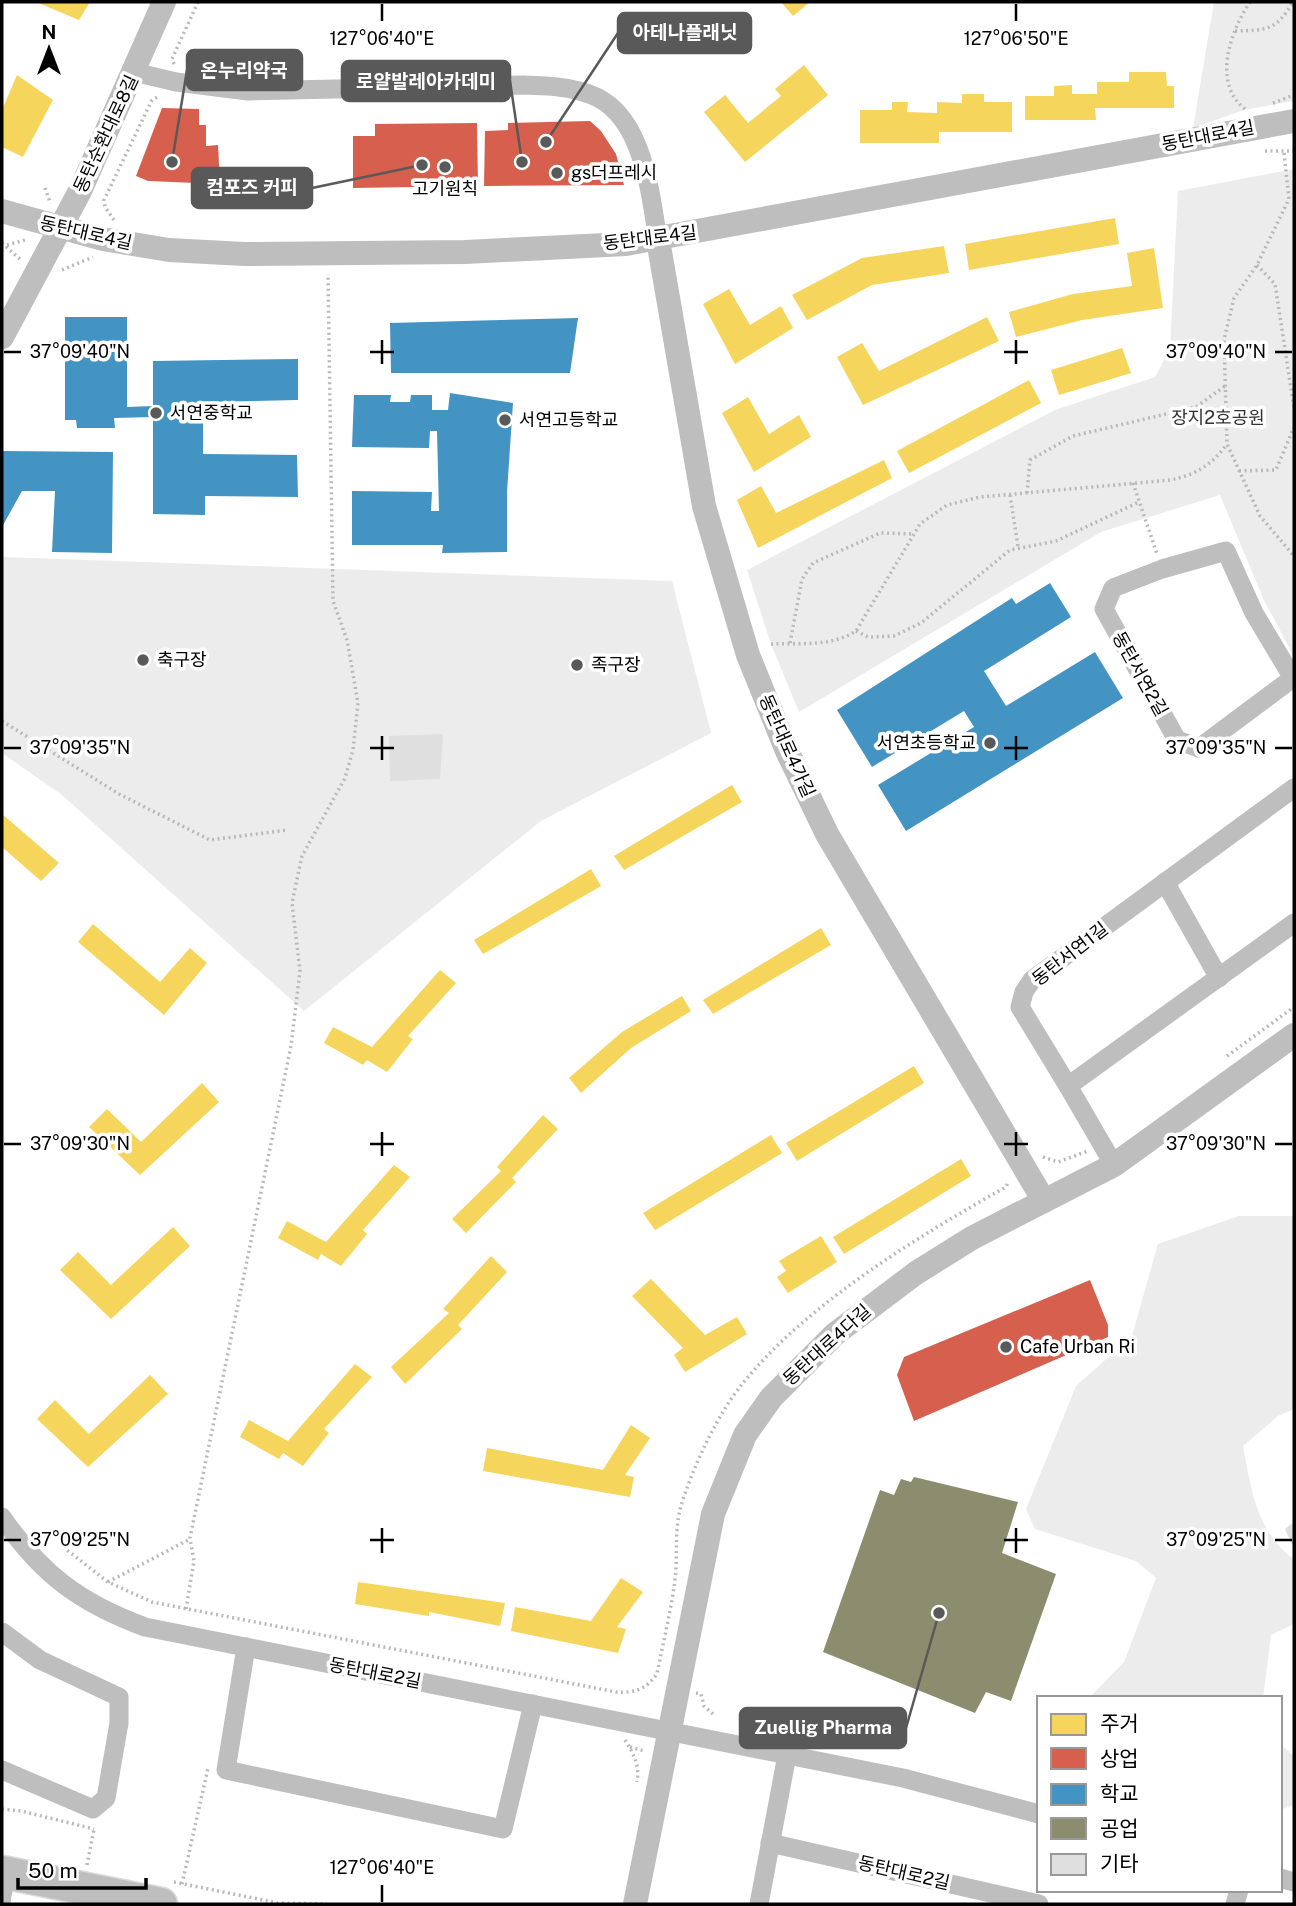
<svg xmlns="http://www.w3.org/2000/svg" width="1296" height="1906" font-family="'Public Sans','Noto Sans KR',sans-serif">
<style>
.green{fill:#ececec}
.homes{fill:#f6d55c}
.shops{fill:#d6604d}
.schools{fill:#4393c3}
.industry{fill:#8c8c6e}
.building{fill:#dfdfdf}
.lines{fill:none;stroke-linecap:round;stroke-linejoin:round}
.primary-casing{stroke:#dbdbdb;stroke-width:35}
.path{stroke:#b9b9b9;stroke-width:3.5;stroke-dasharray:2 3.5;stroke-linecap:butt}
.service{stroke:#bebebe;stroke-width:10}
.minor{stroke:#bebebe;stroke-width:19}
.tertiary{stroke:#bebebe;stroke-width:24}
.primary{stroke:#bebebe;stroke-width:32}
.ticks{fill:none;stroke:#000;stroke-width:2.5}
.poi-dot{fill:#595959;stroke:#fff;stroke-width:2.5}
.labels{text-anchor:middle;stroke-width:7;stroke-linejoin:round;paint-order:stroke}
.street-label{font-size:18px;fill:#000;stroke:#fff}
.poi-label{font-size:18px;fill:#000;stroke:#fff;text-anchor:start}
.park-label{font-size:18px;fill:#333;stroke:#fff}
.ticks-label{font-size:18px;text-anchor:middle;fill:#000;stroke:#fff;stroke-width:7;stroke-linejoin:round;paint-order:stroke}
.leader{fill:none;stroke:#595959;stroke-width:2.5}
.callout-dot{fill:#595959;stroke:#fff;stroke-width:2.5}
.callout{fill:#595959;stroke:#595959;stroke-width:2.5}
.callout-label{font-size:19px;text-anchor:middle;font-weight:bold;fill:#fff}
</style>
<rect width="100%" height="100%" fill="#fff"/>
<g class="green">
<path d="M1214,2h80v99l-50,9 -51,18z"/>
<path d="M1294,169v488l-31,-59 -43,-103 -119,37 -302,180 -28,-68 -24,-74 308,-160 100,-33 15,-28 8,-158z"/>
<path d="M2,557l670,24 39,152 -170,88 -237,190 -242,-216 -60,-42z"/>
<path d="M1239,1216h55v193l-16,7 -35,30c8,42 13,86 51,113v65l-23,11 -8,63h-174l35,-36 32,-84 -20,-17 -101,-32 -9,-20 50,-123 56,-50 26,-92z"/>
<path d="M1280,1744l14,12v49l-14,5z"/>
</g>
<g class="homes">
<path d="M36,2h54l-11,18z"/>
<path d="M781,2h29l-17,14z"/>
<path d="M804,65l24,30 -83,67 -41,-50 21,-17 23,28 33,-27 -6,-7z"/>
<path d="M1129,72h37l1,14h7v22h-79l1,12h-71v-24h29v-10l18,-1v9h25v-12h32z"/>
<path d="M17,75l36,25 -30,57 -21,-10v-37z"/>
<path d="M962,94h22v8h28v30h-73v11h-79v-33h32v-8h16l-1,10 30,1v-11l25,1z"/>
<path d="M1115,218l4,26 -150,26 -4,-26z"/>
<path d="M944,246l5,27 -77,12 -65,35 -15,-25 70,-37z"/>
<path d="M1154,248l9,60 -81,12 -66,17 -7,-25 64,-18 59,-8 -5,-33z"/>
<path d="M729,289l21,36 31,-19 12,22 -58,36 -32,-60z"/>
<path d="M987,317l12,24 -136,64 -26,-48 25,-14 17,28z"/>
<path d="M1122,348l9,25 -72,22 -8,-25z"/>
<path d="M1029,380l12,23 -132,70 -12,-22z"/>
<path d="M748,397l21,37 30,-19 12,22 -57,35 -32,-59z"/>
<path d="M884,460l8,18 -134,70 -21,-48 24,-14 15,27z"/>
<path d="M732,785l10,17 -118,68 -10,-14z"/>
<path d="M2,814l57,49 -18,18 -39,-34z"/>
<path d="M591,869l10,17 -118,68 -9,-14z"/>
<path d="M93,924l67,58 30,-34 17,15 -43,52 -86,-73z"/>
<path d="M821,928l10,17 -118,69 -10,-14z"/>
<path d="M440,970l16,13 -48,53 5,3 -26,33 -20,-12 -4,5 -39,-22 9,-16 39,20z"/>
<path d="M682,996l9,15 -60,37 -50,45 -12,-15 53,-46z"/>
<path d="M914,1066l10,17 -127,78 -11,-18z"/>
<path d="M202,1083l17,19 -79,73 -51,-48 18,-18 34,33z"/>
<path d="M543,1115l15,14 -46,49 4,4 -50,51 -14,-14 49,-48 -4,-4z"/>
<path d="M771,1135l11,18 -127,77 -12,-17z"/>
<path d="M961,1159l10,17 -127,78 -11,-17z"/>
<path d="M394,1165l16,12 -47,53 4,4 -26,32 -20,-12 -3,6 -40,-22 9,-17 39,21z"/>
<path d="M173,1227l17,19 -79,73 -51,-49 18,-18 33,33z"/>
<path d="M821,1236l16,26 -49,31 -11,-16 9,-6 -7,-10z"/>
<path d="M491,1256l16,16 -49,53 4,4 -57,55 -14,-17 58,-54 -6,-4z"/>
<path d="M651,1279l54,56 32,-18 10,17 -62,38 -11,-17 9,-7 -51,-52z"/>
<path d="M355,1364l17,13 -48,52 5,4 -26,33 -20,-13 -4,6 -39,-22 9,-17 39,21z"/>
<path d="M150,1375l18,19 -80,73 -51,-48 18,-19 34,34z"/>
<path d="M631,1425l19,13 -25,37 9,2 -4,20 -147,-26 4,-23 116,22z"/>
<path d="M621,1578l22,14 -26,35 9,2 -8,24 -107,-22 4,-24 76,14z"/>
<path d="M358,1582l147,21 -5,23 -71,-14v4l-74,-12z"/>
</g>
<g class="shops">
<path d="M162,108l37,1v16h7v21l12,-1 2,39 -72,-3 -12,-5z"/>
<path d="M590,121l11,10 15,23 8,31 -140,1 1,-55 23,-1v-7z"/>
<path d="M477,123l1,63 -125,2v-52h22v-12z"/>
<path d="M1090,1280l18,45v12l-194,84 -17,-46 7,-18z"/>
</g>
<g class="schools">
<path d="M65,317h62v90l26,-1v-45l145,-2v41l-95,2v52l94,1 1,42 -93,-1v19l-52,-1v-97l-39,1 1,10h-38l-1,-8h-11z"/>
<path d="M578,318l-8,55h-179l-1,-50z"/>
<path d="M450,393l63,10 -6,89v60l-65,1 1,-8h-91v-54l80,1 -1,19h8l-2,-80h-7l-1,17 -77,-1 2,-52h37l-1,7h20l1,-7h21v15h16z"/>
<path d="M2,451l111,1 -1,101 -60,-1 3,-61h-33l-20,36z"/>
<path d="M1050,583l21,34 -87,54 22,35 89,-54 28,46 -217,133 -28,-46 96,-58 -10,-16 -92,56 -35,-57 175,-112 4,6z"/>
</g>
<path class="industry" d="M914,1477l104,25 -16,51 54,21 -45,127 -25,-9 -11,21 -152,-61 57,-162 14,5 7,-16 10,3z"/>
<g class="building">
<path d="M443,734l-3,45 -50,2 -1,-45z"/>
<path d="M1294,1522v27l-9,-20z"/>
</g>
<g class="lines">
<defs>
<path id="primary" d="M2,1872l159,32"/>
</defs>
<use href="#primary" class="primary-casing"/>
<g class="path">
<path d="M1235,31c32,-1 41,0 58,-29"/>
<path d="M174,64l-2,-5 26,-57"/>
<path d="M1273,103l21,-8"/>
<path d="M1245,109c-33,-26 -15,-77 5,-107"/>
<path d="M1265,151h29"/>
<path d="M1284,153l5,46 -32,66 -23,33 -10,42 3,104 33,72 34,40"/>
<path d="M45,188l5,14"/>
<path d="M114,220l-9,-13 -1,-7 48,-100 7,-4"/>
<path d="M2,243l19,17"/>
<path d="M7,245l18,-5"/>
<path d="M1257,265l18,19 19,124"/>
<path d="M62,270l31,-13"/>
<path d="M1239,471l37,-1 18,-43"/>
<path d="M1133,483l24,71"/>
<path d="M1027,493l3,-33 43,-24 123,-29 29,-21"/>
<path d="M1010,495l8,51"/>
<path d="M856,631l12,6 26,-1 27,-13 89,-73 46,-9 83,-39"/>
<path d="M790,643l12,-64 11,-16 67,-30 34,1"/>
<path d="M771,644c29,-1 60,3 85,-13l64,-107 27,-19 33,-8 191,-17c25,-6 40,-14 56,-36"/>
<path d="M2,721l117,73 91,46 78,-10"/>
<path d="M1227,1056l67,-49"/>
<path d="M1043,1157l15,5 30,-11"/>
<path d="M63,1547l45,35 44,20 464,90c19,1 29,-2 41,-18 6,-31 14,-63 18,-94 3,-25 -1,-50 6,-74 11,-37 37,-93 62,-123 65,-80 174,-146 263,-196l3,-6"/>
<path d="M108,1582l82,-43"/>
<path d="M186,1609l8,-48 -4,-23 101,-492 9,-75 -8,-68 10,-47 43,-78 8,-28 5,-47 -11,-63 -14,-39 -5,-327"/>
<path d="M696,1693l5,1 3,12 10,9"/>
<path d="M625,1740c9,14 15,26 12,42"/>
<path d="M630,1747l15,4"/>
<path d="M2,1809l19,2 73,18"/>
<path d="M87,1865l7,-36"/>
<path d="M174,1882l104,21 49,1"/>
<path d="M182,1884l26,-116"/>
</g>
<path class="service" d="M5,1904l5,-26"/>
<g class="minor">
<path d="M134,72l42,10 72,9 276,-6c21,1 44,1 65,9 54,18 61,98 69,146"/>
<path d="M1293,678l-94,70 -22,-8 -73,-131 9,-21 49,-19 64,-18 28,62 40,67"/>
<path d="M1294,788l-262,192 -8,12 -4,15 48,79 226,-163"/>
<path d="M1165,882l54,96"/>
<path d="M1068,1086l46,79"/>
<path d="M2,1517c39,57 78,86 143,110l758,151 136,36"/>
<path d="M2,1632l38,28 79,37v26l-13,75 -13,11 -91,-39"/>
<path d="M246,1647l-20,123 277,59 30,-125"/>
<path d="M770,1843l269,61"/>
<path d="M1280,1878l14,4"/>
<path d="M759,1904l28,-149"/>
<path d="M1235,1904l4,-14"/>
</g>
<g class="tertiary">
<path d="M2,211l101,28 66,11 75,4 221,-2 161,-8 668,-123"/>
<path d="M658,240l46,266 44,149 39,96 40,83 217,367"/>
<path d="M2,337l78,-146 84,-189"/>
<path d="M635,1904l78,-390 32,-79 26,-37 64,-64 81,-61 56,-35 142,-73 180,-130"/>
</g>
<use href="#primary" class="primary"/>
</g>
<path class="ticks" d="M382,4v17M1016,4v17M382,340v24M1016,340v24M4,352h17M370,352h24M1004,352h24M1275,352h17M382,736v24M1016,736v24M4,748h17M370,748h24M1004,748h24M1275,748h17M382,1132v24M1016,1132v24M4,1144h17M370,1144h24M1004,1144h24M1275,1144h17M382,1528v25M1016,1528v25M4,1540h17M370,1540h24M1004,1540h24M1275,1540h17M382,1885v17"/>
<g class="poi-dot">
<circle cx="445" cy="167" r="7"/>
<circle cx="557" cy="173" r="7"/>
<circle cx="156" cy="413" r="7"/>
<circle cx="505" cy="420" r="7"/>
<circle cx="143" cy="660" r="7"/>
<circle cx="577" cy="665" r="7"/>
<circle cx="990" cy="743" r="7"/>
<circle cx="1006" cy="1347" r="7"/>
</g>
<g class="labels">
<g class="street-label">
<text transform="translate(106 134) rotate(-65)" y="6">동탄순환대로8길</text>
<text transform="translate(1208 136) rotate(-11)" y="6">동탄대로4길</text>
<text transform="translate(86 233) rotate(13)" y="6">동탄대로4길</text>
<text transform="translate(650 238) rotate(-7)" y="6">동탄대로4길</text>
<text transform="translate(1140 674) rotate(61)" y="6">동탄서연2길</text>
<text transform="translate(787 746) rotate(66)" y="6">동탄대로4가길</text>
<text transform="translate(1070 954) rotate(-38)" y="6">동탄서연1길</text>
<text transform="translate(827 1345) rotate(-42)" y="6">동탄대로4다길</text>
<text transform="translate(375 1673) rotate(11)" y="6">동탄대로2길</text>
<text transform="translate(904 1873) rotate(13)" y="6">동탄대로2길</text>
</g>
<g class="poi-label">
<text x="571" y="179">gs더프레시</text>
<text x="445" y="195" text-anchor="middle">고기원칙</text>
<text x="170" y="419">서연중학교</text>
<text x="519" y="426">서연고등학교</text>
<text x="157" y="666">축구장</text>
<text x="591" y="671">족구장</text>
<text x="976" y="749" text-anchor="end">서연초등학교</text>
<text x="1020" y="1353">Cafe Urban Ri</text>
</g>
<g class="park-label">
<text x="1218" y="424">장지2호공원</text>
</g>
</g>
<g class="ticks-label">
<text x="382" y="45">127°06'40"E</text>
<text x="1016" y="45">127°06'50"E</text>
<text x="80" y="358">37°09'40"N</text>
<text x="1216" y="358">37°09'40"N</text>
<text x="80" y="754">37°09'35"N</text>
<text x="1216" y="754">37°09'35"N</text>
<text x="80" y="1150">37°09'30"N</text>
<text x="1216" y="1150">37°09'30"N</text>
<text x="80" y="1546">37°09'25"N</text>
<text x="1216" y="1546">37°09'25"N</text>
<text x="382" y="1874">127°06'40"E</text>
</g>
<path class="leader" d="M546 142L618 33M172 162L187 70M522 162L510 81M422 165L312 188M939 1613L906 1728"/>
<g class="callout-dot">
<circle cx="546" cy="142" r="7"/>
<circle cx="172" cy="162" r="7"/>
<circle cx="522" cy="162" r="7"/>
<circle cx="422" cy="165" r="7"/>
<circle cx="939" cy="1613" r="7"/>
</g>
<g class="callout">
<rect x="618" y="13" width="133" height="40" rx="7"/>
<rect x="187" y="50" width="115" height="40" rx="7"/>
<rect x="342" y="61" width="168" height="40" rx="7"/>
<rect x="192" y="168" width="120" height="40" rx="7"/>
<rect x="740" y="1708" width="166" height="40" rx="7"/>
</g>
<g class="callout-label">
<text x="685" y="39">아테나플래닛</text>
<text x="244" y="77">온누리약국</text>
<text x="426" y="88">로얄발레아카데미</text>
<text x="252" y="194">컴포즈 커피</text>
<text x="823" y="1734">Zuellig Pharma</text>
</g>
<rect width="1296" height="1906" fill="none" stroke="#000000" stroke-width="7"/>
<rect x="1037" y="1696" width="245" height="196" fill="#ffffff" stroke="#999999" stroke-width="2"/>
<rect x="1051" y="1714" width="35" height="21" fill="#f6d55c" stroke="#999999" stroke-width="2"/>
<text x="1100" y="1731" font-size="21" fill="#000000">주거</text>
<rect x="1051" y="1748" width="35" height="21" fill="#d6604d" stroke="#999999" stroke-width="2"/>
<text x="1100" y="1766" font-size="21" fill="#000000">상업</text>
<rect x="1051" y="1784" width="35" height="21" fill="#4393c3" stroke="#999999" stroke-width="2"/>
<text x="1100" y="1801" font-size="21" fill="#000000">학교</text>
<rect x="1051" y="1818" width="35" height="21" fill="#8c8c6e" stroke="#999999" stroke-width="2"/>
<text x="1100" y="1836" font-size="21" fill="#000000">공업</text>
<rect x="1051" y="1854" width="35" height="21" fill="#dfdfdf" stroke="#999999" stroke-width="2"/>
<text x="1100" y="1871" font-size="21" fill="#000000">기타</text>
<g transform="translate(49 49)" stroke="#ffffff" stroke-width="5" paint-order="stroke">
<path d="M0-5L12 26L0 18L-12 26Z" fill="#000000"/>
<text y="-10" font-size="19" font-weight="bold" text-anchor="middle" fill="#000000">N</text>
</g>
<path d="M18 1878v10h128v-10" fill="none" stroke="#000000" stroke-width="3.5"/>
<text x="28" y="1878" font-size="21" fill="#000000" stroke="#ffffff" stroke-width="5" paint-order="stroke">50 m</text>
</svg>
